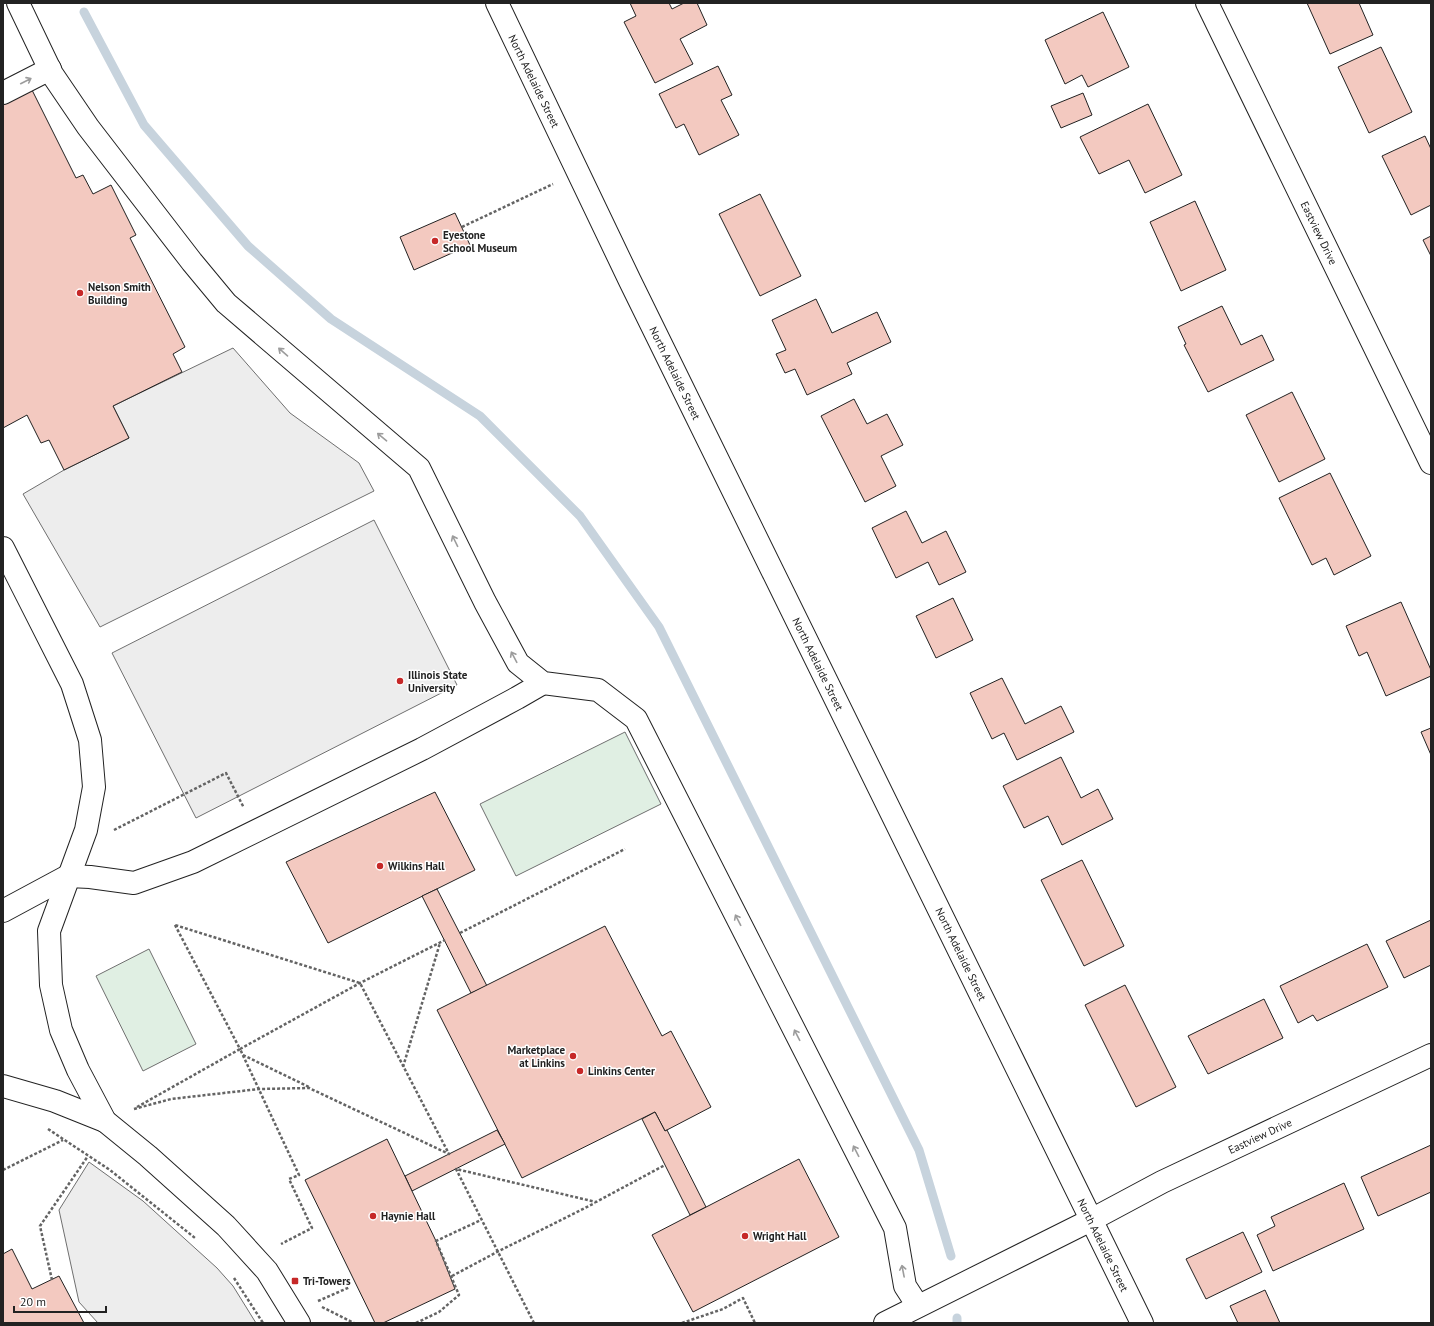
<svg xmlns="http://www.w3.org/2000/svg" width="1434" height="1326" font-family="'PT Sans',sans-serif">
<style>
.green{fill:#e0efe3;stroke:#6f6f6f}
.parking{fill:#ededed;stroke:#6f6f6f}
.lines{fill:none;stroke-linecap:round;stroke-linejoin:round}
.stream{stroke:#c7d3dd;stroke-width:9}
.building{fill:#f3c9c0;stroke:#222}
.minor-casing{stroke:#222;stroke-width:24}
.path{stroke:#646464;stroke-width:2.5;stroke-dasharray:3 2;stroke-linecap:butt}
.minor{stroke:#fff;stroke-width:22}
.oneway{stroke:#9c9c9c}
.poi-dot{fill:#c62828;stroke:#fff;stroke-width:1.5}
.labels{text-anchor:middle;stroke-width:3;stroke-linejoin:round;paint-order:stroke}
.street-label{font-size:11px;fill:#222;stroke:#fff}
.poi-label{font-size:11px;font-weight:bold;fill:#222;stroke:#fff;text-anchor:start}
</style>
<rect width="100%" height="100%" fill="#fff"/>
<g class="green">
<path d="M625,732l36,72 -145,72 -36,-72z"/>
<path d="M149,949l47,95 -53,27 -47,-95z"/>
</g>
<g class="parking">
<path d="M233,348l57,65 69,50 15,28 -274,136 -77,-133 41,-24 65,-32 -16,-32z"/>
<path d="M374,520l83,165 -261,133 -84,-165z"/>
<path d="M89,1162l54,39 74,67 16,18 23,37h-158l-19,-21 -20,-92z"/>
</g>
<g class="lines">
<g class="stream">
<path d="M84,12l60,113 104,121 83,73 149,97 100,100 79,111 260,523 32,106"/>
<path d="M957,1318v5"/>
</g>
</g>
<g class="building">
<path d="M630,3h39l3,6 12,-6h13l10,22 -27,14 13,25 -38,19 -31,-61 12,-6z"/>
<path d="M1307,3h52l14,32 -43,19z"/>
<path d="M1103,12l26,55 -41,20 -6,-12 -17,9 -20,-44z"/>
<path d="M1381,47l31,65 -43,21 -31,-66z"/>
<path d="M718,66l14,29 -11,5 18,35 -40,20 -15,-31 -8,4 -17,-34z"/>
<path d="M32,90l44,88 7,-3 10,19 18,-9 25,50 -6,3 55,109 -12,7 9,18 -69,34 16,32 -65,32 -15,-30 -8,3 -14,-28 -24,13v-323z"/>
<path d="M1083,93l9,22 -31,13 -10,-22z"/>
<path d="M1148,104l34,71 -37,18 -16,-33 -30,14 -19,-37z"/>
<path d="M1425,136l6,13v56l-20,10 -29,-59z"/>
<path d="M760,194l41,82 -41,20 -41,-82z"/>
<path d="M1195,201l31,69 -45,21 -31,-69z"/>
<path d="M455,213l15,32 -56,25 -14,-33z"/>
<path d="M1431,236v20l-8,-16z"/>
<path d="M816,299l16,34 45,-21 14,30 -44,21 5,11 -45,21 -12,-26 -10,4 -9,-19 10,-4 -14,-30z"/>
<path d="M1222,306l19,39 21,-10 12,25 -66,32 -24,-47 2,-1 -8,-17z"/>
<path d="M1292,392l33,67 -46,23 -33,-67z"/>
<path d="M854,399l13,25 20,-10 16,31 -22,11 15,30 -31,16 -44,-86z"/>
<path d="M1330,473l41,83 -37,19 -8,-17 -14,7 -33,-67z"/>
<path d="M906,511l16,32 24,-12 20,41 -27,13 -11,-23 -32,16 -24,-50z"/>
<path d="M953,598l20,42 -37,18 -20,-42z"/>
<path d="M1401,602l30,68v6l-45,20 -19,-44 -8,4 -13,-30z"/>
<path d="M1002,678l23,46 36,-18 13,26 -57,28 -13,-27 -12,6 -22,-46z"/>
<path d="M1431,728v27l-10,-23z"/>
<path d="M1061,757l20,41 17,-9 15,30 -51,26 -14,-29 -24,12 -21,-42z"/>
<path d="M435,792l40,78 -147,73 -42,-81z"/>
<path d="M1082,860l42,86 -40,20 -43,-86z"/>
<path d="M437,889l50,97 -16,7 -49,-97z"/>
<path d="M1431,920v45l-27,13 -18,-37z"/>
<path d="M605,926l57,110 9,-5 40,76 -46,24 -10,-19 -133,66 -85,-168z"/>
<path d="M1367,944l21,43 -71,34 -4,-6 -15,8 -18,-37z"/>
<path d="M1125,985l51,102 -40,20 -51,-102z"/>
<path d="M1264,999l19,39 -75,36 -20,-38z"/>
<path d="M655,1112l10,19 2,-1 39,77 -16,8 -48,-96z"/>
<path d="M497,1130l8,14 -93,47 -7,-15z"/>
<path d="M387,1139l49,102 19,48 -72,34h-8l-70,-143z"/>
<path d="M1431,1145v47l-53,24 -17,-39z"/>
<path d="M799,1159l40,78 -146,75 -41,-77z"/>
<path d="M1344,1183l20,46 -91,42 -16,-36 18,-9 -4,-9z"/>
<path d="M1243,1232l19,40 -56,27 -20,-40z"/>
<path d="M12,1249l20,40 27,-13 25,47h-81v-69z"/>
<path d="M1265,1290l15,33h-42l-8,-17z"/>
</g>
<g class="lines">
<defs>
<g id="minor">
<path d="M18,3l34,71 36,53 104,135 34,41 193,165 66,134 33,61 25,20 55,7 38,29 259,509 10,58 13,20"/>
<path d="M497,3l133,278 512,1042"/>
<path d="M1207,3l224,460"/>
<path d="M3,93l47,-24"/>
<path d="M3,548l69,136 18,56 4,47 -8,43 -37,101 2,54 10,45 17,40 27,51 43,35 78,70 41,45 32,52"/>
<path d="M3,911l65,-35 22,1 44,6 59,-21 229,-113 95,-51 26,-15"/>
<path d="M3,1086l52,15 50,20"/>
<path d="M885,1323l206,-103 71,-38 269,-127"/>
</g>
</defs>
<use href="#minor" class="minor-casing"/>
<g class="path">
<path d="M462,227l91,-43"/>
<path d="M114,830l112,-57 18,35"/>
<path d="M175,925l65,124 120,-66 85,-43"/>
<path d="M460,933l165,-84"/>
<path d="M243,1055l66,32"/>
<path d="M403,1067l37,-124"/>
<path d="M137,1107l103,-58 59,126 -10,4 23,49 -31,16"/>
<path d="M134,1109l37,-10 88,-10 50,-1 140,66 -89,-171 -185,-58"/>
<path d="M48,1129l62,41 85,68"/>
<path d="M3,1170l60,-30"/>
<path d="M452,1276l45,-24 98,-49"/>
<path d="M234,1278l29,45"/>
<path d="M52,1280l-12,-54 48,-70"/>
<path d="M318,1301l32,-14"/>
<path d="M322,1307l32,16"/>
<path d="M416,1323l23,-11 20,-17 -23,-54 45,-21"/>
<path d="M534,1323l-78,-154 140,33 69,-37"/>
<path d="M682,1323l41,-14 20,-11 12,25"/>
</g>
<use href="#minor" class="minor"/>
</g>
<defs><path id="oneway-shaft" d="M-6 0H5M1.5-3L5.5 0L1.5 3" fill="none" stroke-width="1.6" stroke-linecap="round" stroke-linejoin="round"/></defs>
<g class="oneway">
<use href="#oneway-shaft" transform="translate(26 81) rotate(-27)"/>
<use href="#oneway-shaft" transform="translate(283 352) rotate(-139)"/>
<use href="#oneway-shaft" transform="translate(382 437) rotate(-140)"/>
<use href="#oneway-shaft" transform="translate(455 541) rotate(-116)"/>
<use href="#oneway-shaft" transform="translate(514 657) rotate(-118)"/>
<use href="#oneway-shaft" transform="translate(738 920) rotate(-117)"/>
<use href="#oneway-shaft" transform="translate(797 1035) rotate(-117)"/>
<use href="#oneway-shaft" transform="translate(856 1151) rotate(-117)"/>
<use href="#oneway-shaft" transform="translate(903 1271) rotate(-101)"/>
</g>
<g class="poi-dot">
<circle cx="435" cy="241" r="4"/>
<circle cx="80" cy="293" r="4"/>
<circle cx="400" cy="681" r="4"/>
<circle cx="380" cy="866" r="4"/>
<circle cx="573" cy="1056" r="4"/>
<circle cx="580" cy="1071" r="4"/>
<circle cx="373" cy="1216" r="4"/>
<circle cx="745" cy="1236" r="4"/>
<rect x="291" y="1277" width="8" height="8" rx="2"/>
</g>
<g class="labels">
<g class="street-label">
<text transform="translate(534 81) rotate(64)" y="4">North Adelaide Street</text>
<text transform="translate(1319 233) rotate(64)" y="4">Eastview Drive</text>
<text transform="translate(675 373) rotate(64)" y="4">North Adelaide Street</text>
<text transform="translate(818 664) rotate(64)" y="4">North Adelaide Street</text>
<text transform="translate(961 954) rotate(64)" y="4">North Adelaide Street</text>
<text transform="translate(1260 1136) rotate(-25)" y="4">Eastview Drive</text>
<text transform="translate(1103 1245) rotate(64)" y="4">North Adelaide Street</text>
</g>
<g class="poi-label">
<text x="443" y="239">Eyestone<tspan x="443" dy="13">School Museum</tspan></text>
<text x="88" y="291">Nelson Smith<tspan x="88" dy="13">Building</tspan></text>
<text x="408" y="679">Illinois State<tspan x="408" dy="13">University</tspan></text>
<text x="388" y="870">Wilkins Hall</text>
<text x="565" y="1054" text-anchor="end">Marketplace<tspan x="565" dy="13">at Linkins</tspan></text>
<text x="588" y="1075">Linkins Center</text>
<text x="381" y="1220">Haynie Hall</text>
<text x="753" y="1240">Wright Hall</text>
<text x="303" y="1285">Tri-Towers</text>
</g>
</g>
<rect width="1434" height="1326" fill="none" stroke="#222222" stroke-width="8"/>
<path d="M14 1306v6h92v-6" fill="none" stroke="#222222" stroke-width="2"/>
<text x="20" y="1306" font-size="12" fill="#222222" stroke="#ffffff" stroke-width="3" paint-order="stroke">20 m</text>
</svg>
